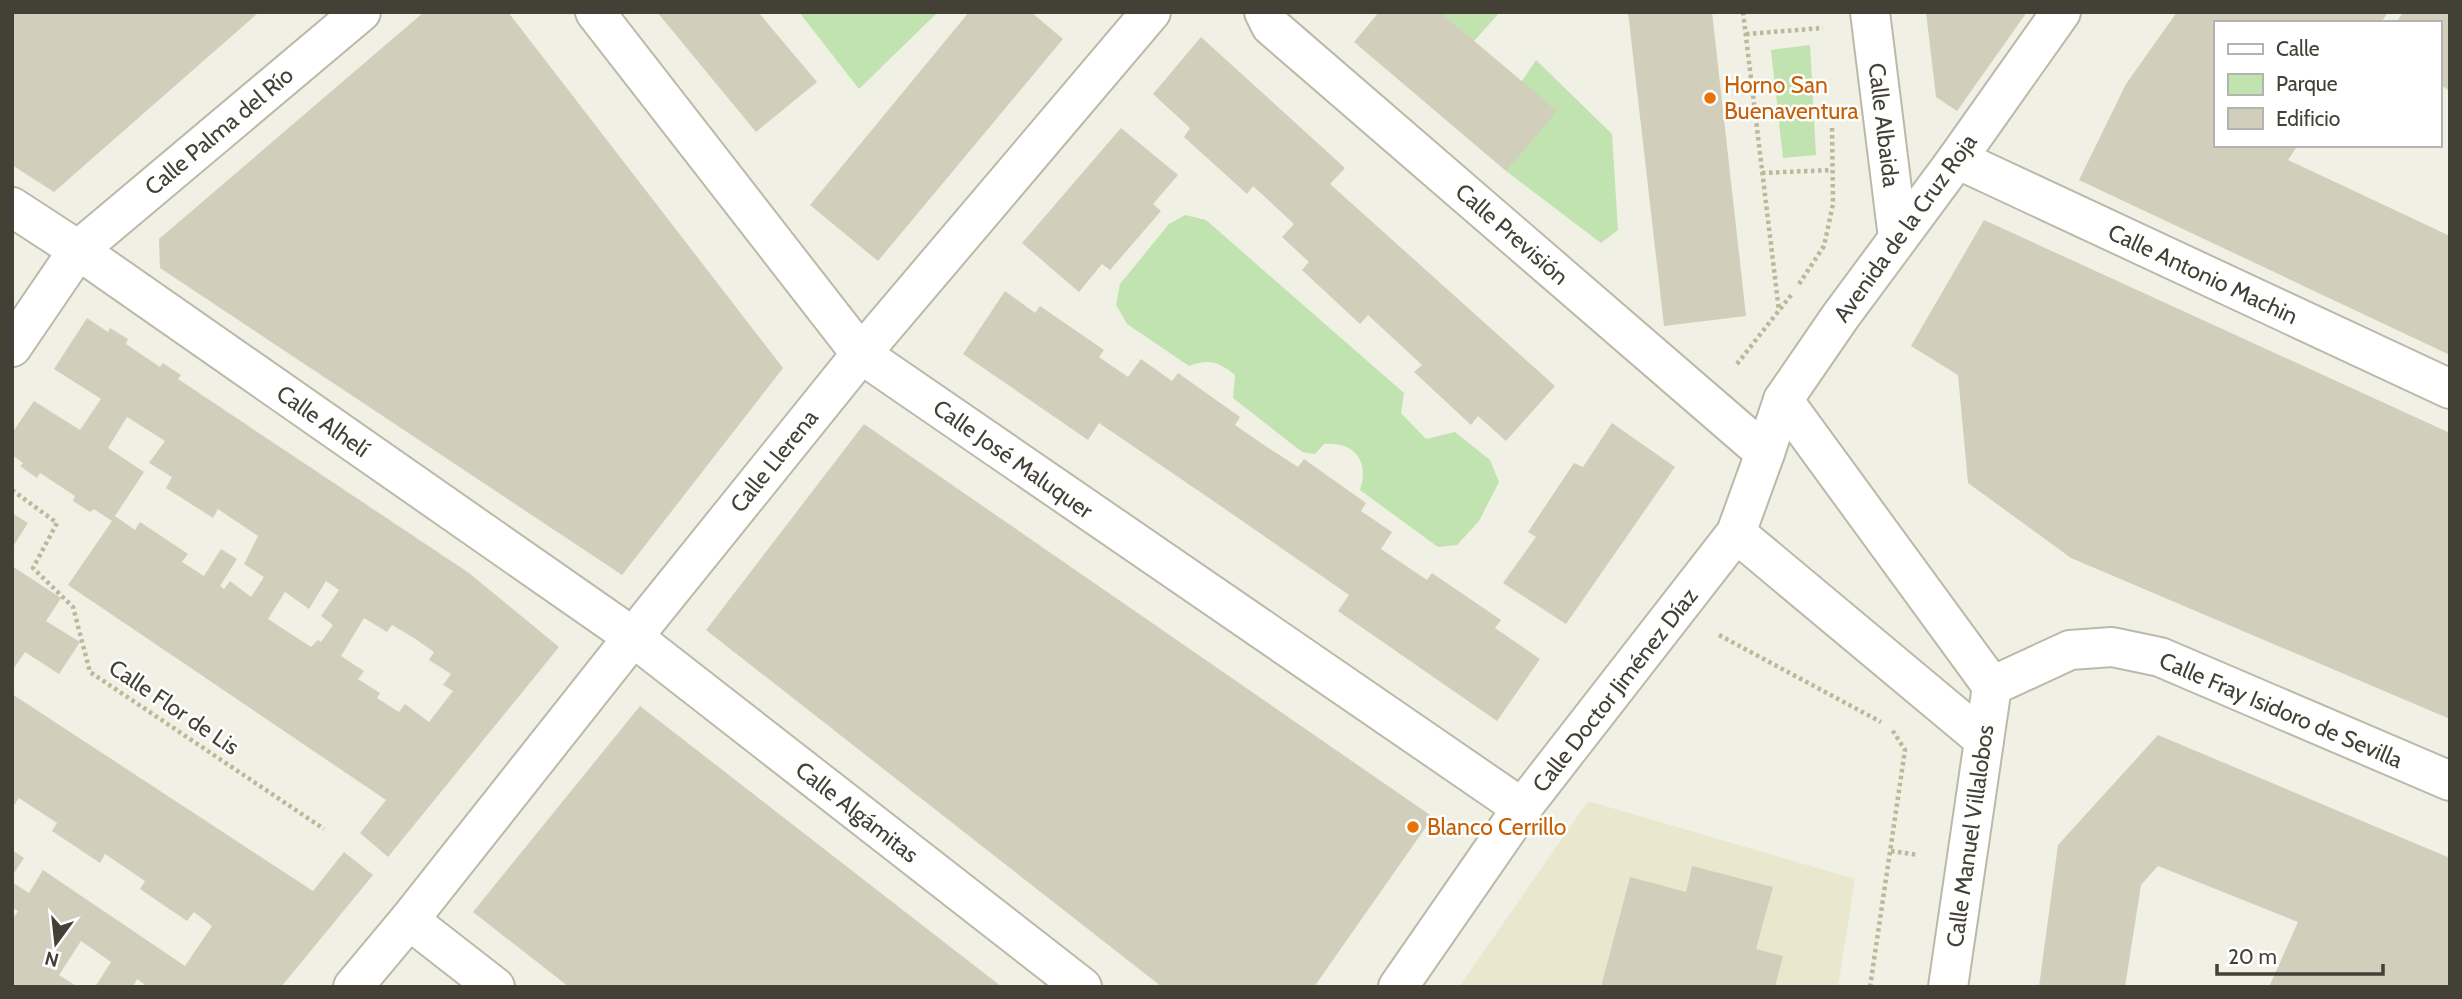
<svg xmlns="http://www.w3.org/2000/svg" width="2462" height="999" font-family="Cabin,sans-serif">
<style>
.education{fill:#e9e8cf}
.green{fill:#c0e3b0}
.building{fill:#d1cebb;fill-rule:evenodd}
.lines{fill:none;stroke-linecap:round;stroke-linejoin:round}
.pedestrian-casing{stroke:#bbb9a8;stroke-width:42}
.minor-casing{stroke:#bbb9a8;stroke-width:42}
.tertiary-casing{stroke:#bbb9a8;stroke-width:42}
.path{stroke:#bcb89a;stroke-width:4.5;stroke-dasharray:3.5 3.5;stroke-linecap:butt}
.pedestrian{stroke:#fff;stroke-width:38}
.minor{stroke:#fff;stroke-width:38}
.tertiary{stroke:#fff;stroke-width:38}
.food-dot{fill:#e8710a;stroke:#fff;stroke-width:2.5}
.labels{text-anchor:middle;stroke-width:5;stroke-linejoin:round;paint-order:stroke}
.food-label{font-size:23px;fill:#c56008;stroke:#fff;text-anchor:start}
.street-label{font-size:23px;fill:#434035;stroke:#fff}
</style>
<rect width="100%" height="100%" fill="#f1f0e4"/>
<path class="education" d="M1588,801l267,78 -17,108h-379z"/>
<g class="green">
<path d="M799,12h139l-79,77z"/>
<path d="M1440,12h60l-26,29z"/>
<path d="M1810,45l6,110 -33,3 -12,-108z"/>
<path d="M1536,60l76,74 6,96 -17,13 -95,-72 16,-90z"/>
<path d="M1185,215l21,5 198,173 -3,20 25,26 29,-7 35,28 9,22 -20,39 -22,24 -19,2 -78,-57c10,-29 -6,-49 -36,-46l-9,10 -13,-2 -69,-54 2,-23c-15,-13 -27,-17 -46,-9l-62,-42 -11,-19 4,-21 49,-60z"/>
</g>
<g class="building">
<path d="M12,12h247l-205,180 -42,-27z"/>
<path d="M424,12h84l275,356 -161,207 -462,-307 -1,-29z"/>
<path d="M657,12h101l59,70 -61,50z"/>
<path d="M969,12h62l32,27 -185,222 -68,-56z"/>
<path d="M1379,12h61l117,99 -51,60 -152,-129z"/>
<path d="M1628,12h84l34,304 -82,10z"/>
<path d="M1926,12h101l-70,99 -21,-14z"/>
<path d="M2177,12h211l-7,11h-166v122h83l-10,15 162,76v119l-371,-175 47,-96z"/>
<path d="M2403,12h47v79l-11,-7v-61h-43z"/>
<path d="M1201,37l144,131 -15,16 225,202 -49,55 -28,-25 -7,9 -57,-53 8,-7 -54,-50 -8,9 -58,-54 7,-8 -27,-25 12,-13 -41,-38 -6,8 -63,-57 6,-9 -37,-34z"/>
<path d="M1121,128l57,47 -25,29 8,7 -51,59 -8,-6 -23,28 -57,-49z"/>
<path d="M1984,220l466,213v286l-379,-161 -103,-75 -10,-108 -47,-29z"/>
<path d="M1005,291l30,22 5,-7 64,44 -5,7 29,20 13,-18 31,22 6,-8 62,44 -5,8 32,22 31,20 6,-8 62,44 -5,8 31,21 -11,17 46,31 5,-7 69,47 -6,8 45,31 -43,62 -159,-110 11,-16 -124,-86 -126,-86 -11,17 -125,-86z"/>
<path d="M87,318l21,14 2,-4 18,11 -2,5 34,23 3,-4 18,12 -3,4 291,194 90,74 -171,210 -28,-24 26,-33 -318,-215 44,-64 -18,-12 -4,3 -17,-11 2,-5 -35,-23 -3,5 -17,-12 3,-3 -11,-8v-22l22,-32 46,29 21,-31 -47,-30zM127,417l38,24 -16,22 23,14 -6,11 47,30 5,-9 40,27 -14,28 20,13 -13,20 -21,-16 -6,8 -4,-3 17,-27 -16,-10 -17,27 -22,-14 6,-8 -48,-32 -5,8 -20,-14 29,-44 -36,-24zM326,581l13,9 -18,26 12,9 -12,17 -3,-2 -7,7 -43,-28 17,-27 24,17zM364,618l23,14 5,-7 22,13 20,14 -5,8 22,14 -8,11 10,6 -24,31 -24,-18 -6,8 -22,-14 3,-5 -22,-14 6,-8 -23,-15z"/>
<path d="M1612,423l63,44 -109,157 -63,-41 33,-46 -8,-5 46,-69 9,4z"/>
<path d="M864,424l569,393 -119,170h-152l-456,-357z"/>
<path d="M12,513l16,10 -16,25z"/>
<path d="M12,566l49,32 -15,23 34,21 -21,32 -34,-22 -13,19z"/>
<path d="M12,694l301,197 31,-39 29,23 -92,112h-133l-11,-8 -4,8h-38l16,-25 -30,-21 -22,34 19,12h-66v-67l6,-9 -6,-3v-26l17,11 14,-23 142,96 27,-40 -18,-14 -7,9 -47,-32 5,-8 -40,-27 -5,9 -48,-32 5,-8 -38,-25 -7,10z"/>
<path d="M640,706l362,281h-433l-96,-75z"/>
<path d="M2158,735l292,123v129h-181l29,-65 -140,-56 -17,19 -16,102h-86l19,-142z"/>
<path d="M12,850l12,8 -12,18z"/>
<path d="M1692,866l81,21 -17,62 27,7 -8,31h-174l29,-110 56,15z"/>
</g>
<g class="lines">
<defs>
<g id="pedestrian">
<path d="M1957,159l104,-147"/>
<path d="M1783,400l209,286"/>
<path d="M1736,533l248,207"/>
<path d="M353,987l56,-67"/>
</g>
<g id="minor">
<path d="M595,12l266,342 661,454"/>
<path d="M1264,12l7,14 494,427 18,-53 57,-83 117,-158 493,230"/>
<path d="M1870,12l28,226"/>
<path d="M12,207l66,43 555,387 449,350"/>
<path d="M12,347l66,-97 283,-238"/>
<path d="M495,987l-86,-67 224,-283 228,-283 290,-342"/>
<path d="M1948,987l44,-301 78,-36 42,-3 48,10 290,124"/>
</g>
<path id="tertiary" d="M1398,987l124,-179 214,-275 29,-80"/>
</defs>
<use href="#pedestrian" class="pedestrian-casing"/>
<use href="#minor" class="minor-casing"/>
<use href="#tertiary" class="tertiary-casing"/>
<g class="path">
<path d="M1743,12l36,299"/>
<path d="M1746,34l77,-6"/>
<path d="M1762,173l70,-3"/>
<path d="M1799,284l25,-38 9,-42 -1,-78"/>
<path d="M1737,364l55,-70"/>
<path d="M12,490l45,33 -24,45 40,39 17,65 234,157"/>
<path d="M1719,635l162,87"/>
<path d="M1891,851l27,4"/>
<path d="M1870,987l35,-237 -14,-22"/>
</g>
<use href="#pedestrian" class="pedestrian"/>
<use href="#minor" class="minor"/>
<use href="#tertiary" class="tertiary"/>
</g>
<g class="food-dot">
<circle cx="1710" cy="98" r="7"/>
<circle cx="1413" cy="827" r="7"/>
</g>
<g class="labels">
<g class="food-label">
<text x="1724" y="93">Horno San<tspan x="1724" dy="26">Buenaventura</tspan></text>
<text x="1427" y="835">Blanco Cerrillo</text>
</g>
<g class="street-label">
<text transform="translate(1884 125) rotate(83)" y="8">Calle Albaida</text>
<text transform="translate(219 131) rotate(-40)" y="8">Calle Palma del Río</text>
<text transform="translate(1905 228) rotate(-54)" y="8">Avenida de la Cruz Roja</text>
<text transform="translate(1512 234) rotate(41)" y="8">Calle Previsión</text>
<text transform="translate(2203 274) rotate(25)" y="8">Calle Antonio Machin</text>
<text transform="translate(323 421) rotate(35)" y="8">Calle Alhelí</text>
<text transform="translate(1013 459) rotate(35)" y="8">Calle José Maluquer</text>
<text transform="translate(774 461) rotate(-51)" y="8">Calle Llerena</text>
<text transform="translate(1615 690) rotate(-52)" y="8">Calle Doctor Jiménez Díaz</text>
<text transform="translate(174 707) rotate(34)" y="8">Calle Flor de Lis</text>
<text transform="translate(2281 710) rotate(23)" y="8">Calle Fray Isidoro de Sevilla</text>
<text transform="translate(857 812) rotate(38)" y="8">Calle Algámitas</text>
<text transform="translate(1970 836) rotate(-82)" y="8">Calle Manuel Villalobos</text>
</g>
</g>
<rect width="2462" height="999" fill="none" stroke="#434035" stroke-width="28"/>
<rect x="2214" y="21" width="228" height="126" fill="#ffffff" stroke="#b4b3ae" stroke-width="2"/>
<rect x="2228" y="44" width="35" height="10" fill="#ffffff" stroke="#b4b3ae" stroke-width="2"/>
<text x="2276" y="56" font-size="21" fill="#434035">Calle</text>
<rect x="2228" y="74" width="35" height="21" fill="#c0e3b0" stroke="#b4b3ae" stroke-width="2"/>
<text x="2276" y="91" font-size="21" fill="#434035">Parque</text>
<rect x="2228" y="108" width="35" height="21" fill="#d1cebb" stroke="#b4b3ae" stroke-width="2"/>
<text x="2276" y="126" font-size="21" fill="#434035">Edificio</text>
<g transform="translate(56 943) rotate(195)" stroke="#ffffff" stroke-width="5" paint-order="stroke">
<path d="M0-5L12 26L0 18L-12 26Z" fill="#434035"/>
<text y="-10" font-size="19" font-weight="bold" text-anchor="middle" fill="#434035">N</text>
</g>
<path d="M2217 964v10h166v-10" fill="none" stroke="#434035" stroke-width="3.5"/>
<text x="2228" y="964" font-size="21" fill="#434035" stroke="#ffffff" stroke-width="5" paint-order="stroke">20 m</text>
</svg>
